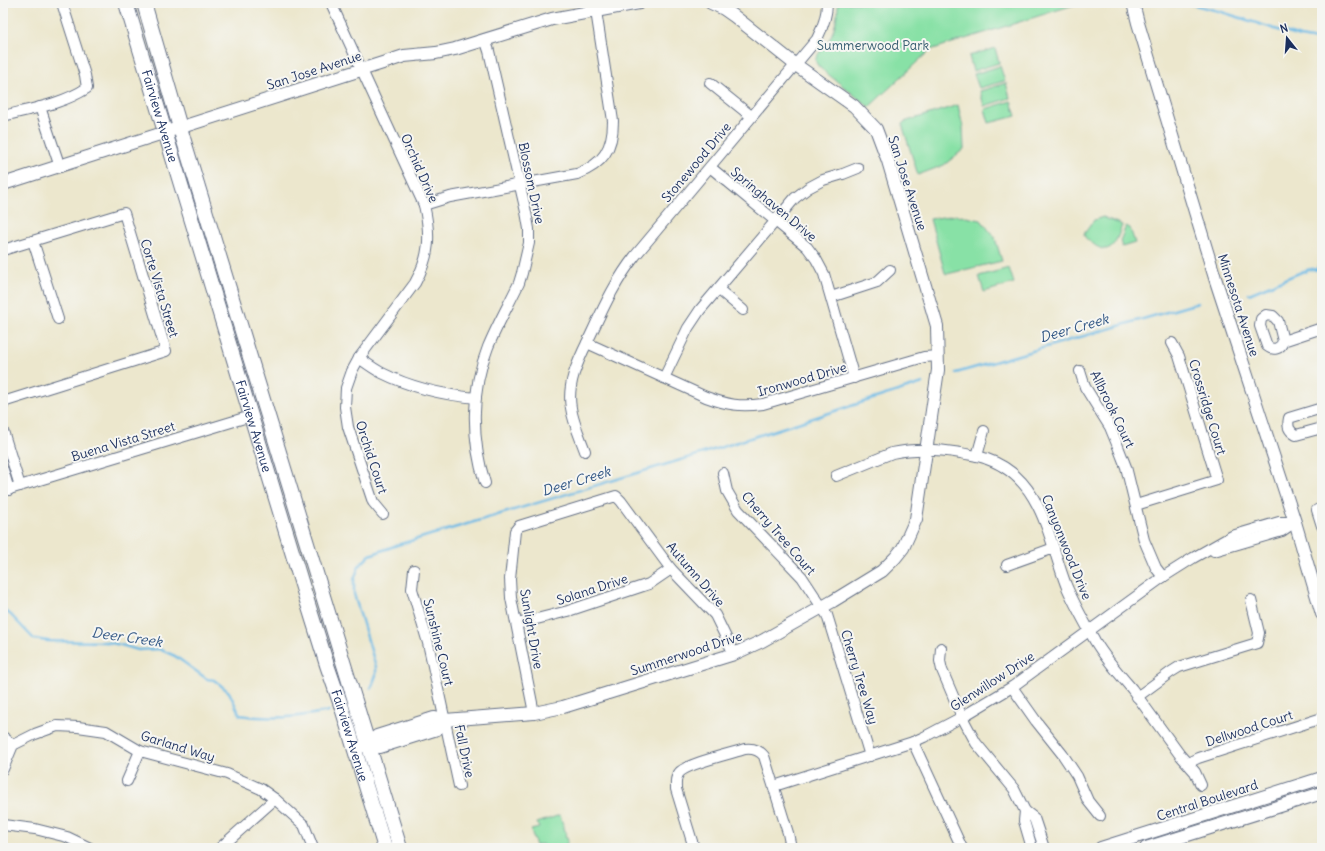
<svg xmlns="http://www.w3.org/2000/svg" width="1325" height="851" font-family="Delius,sans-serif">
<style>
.green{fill:#88e1a6;stroke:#528882}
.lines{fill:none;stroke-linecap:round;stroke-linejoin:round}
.stream{stroke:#6bb9e5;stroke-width:2.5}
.minor-casing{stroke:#646f85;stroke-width:12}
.tertiary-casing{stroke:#646f85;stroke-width:14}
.secondary-casing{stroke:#646f85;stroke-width:16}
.minor{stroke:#fff;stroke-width:10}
.tertiary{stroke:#fff;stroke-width:12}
.secondary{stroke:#fff;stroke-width:14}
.labels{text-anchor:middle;stroke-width:4;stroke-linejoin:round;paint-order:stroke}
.park-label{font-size:13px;fill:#365c70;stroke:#f6f6f2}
.street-label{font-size:13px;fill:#1b2f5e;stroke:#f6f6f2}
.water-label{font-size:14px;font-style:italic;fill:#335886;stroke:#f6f6f2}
</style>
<rect width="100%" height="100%" fill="#f6f6f2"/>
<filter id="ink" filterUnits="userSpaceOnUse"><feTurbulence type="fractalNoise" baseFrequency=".025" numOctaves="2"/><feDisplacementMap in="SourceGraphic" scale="8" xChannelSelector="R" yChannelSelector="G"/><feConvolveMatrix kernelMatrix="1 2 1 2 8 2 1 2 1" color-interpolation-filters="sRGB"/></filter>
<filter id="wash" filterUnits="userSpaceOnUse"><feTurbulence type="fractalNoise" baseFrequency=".012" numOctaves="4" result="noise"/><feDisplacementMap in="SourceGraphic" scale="16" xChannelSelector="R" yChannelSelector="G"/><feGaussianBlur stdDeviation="0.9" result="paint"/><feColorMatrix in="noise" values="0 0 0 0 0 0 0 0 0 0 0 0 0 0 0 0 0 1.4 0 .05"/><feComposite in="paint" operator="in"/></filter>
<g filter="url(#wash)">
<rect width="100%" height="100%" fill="#ece7cd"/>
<g class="green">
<path d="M838,3h242l-150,47 -61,57 -50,-40c-2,-3 -4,-5 -3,-9 2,-5 7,-9 10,-13 8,-12 12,-27 12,-42z"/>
<path d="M995,48l4,15 -26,8 -4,-15z"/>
<path d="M1000,66l5,15 -26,7 -5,-14z"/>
<path d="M1006,83l4,15 -26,8 -4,-15z"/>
<path d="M1011,101l5,15 -27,7 -4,-14z"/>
<path d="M958,105l5,22 1,22 -20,16 -26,10 -16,-51 2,-2z"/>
<path d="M956,215l25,5 14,18 7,23 -55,13 -2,-1 -15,-54z"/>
<path d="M1103,217l19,8c-5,15 -11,34 -30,18 -3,-2 -7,-4 -8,-9l10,-14z"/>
<path d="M1126,226l4,2 5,15 -13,4 -2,-6z"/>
<path d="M1009,268l5,15 -30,9 -5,-16z"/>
<path d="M560,815l6,19 -1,3 2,1 1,3 -4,7h-16l-7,-4 -5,2 -5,-16 8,-2 -2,-5z"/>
</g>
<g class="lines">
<g class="stream">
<path d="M1187,3l35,9 78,25 22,4"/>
<path d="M1249,294l55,-23 2,1 1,-2 5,-1 5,1 1,-3 2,2 2,-1"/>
<path d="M956,373l242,-70"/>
<path d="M3,610l7,4 24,25 14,2 58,1 15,3 17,5 21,-1 16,7 32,23 7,1 15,12 11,23c29,5 61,2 89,-4"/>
<path d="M371,688l5,-13v-8l-22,-73v-14l5,-14 11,-11 27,-10 297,-89 229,-73"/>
</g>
</g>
</g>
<g filter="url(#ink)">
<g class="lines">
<defs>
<g id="minor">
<path d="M331,3l93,202c7,30 6,51 -9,78l-56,75 -7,13 -6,17 -1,19 3,20 25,75 10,12"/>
<path d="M485,39l4,12 37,161 3,17v14l-7,30 -3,10c-10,21 -22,42 -31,64 -17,43 -17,92 -3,136"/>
<path d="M710,83l41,33"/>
<path d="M40,107l20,60"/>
<path d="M3,116c28,-7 60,-12 84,-28l-2,-13 -23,-72"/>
<path d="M710,167l97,80 9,12 8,15 30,104"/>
<path d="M424,205l26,-8 127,-23c26,-10 36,-25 36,-53l-17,-110"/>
<path d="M33,241l25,78"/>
<path d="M3,250l121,-37 42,138 -163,51"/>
<path d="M718,289l25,21"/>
<path d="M831,297l46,-15 13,-12"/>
<path d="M1266,315l7,1 5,5 5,20c-2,8 -10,10 -16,5l-7,-20 1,-7z"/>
<path d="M1283,341l39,-13"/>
<path d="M587,343l119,54c22,8 34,10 57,7l161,-47 14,-1"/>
<path d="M359,358c7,5 15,11 23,15 30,15 61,22 94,25"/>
<path d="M1080,371l5,16 25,40 7,17 9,23 18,73 12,28 7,9"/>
<path d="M664,378l24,-50 12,-18 95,-112 13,-10 15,-8 20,-6 15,-6"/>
<path d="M1322,408l-33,10c-2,9 0,13 7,17l26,-7"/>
<path d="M3,431l17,55"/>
<path d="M585,451c-5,-14 -12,-29 -14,-43 -5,-28 11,-54 22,-78 12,-26 24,-51 42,-74l182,-217c6,-12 10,-23 10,-36"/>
<path d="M977,456l7,-25"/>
<path d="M3,470l6,20"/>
<path d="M723,473l4,18 11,19 64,67 25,38 43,141"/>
<path d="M836,476l56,-23c23,-5 46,-4 69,0 9,2 18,3 26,6 55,19 61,79 79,126 8,19 19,38 29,56 10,17 24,33 37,48 16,22 32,44 48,66l15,17 6,13"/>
<path d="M3,491l248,-75"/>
<path d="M1136,505l81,-25 -38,-124 -7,-13"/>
<path d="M1322,508l-5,2 5,16"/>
<path d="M1214,551l68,-20 13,-9"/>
<path d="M1007,565l47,-17"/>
<path d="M414,570l-2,19 16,54 31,143"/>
<path d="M517,624l51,-13 81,-27 22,-15"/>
<path d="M941,648l-1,13 2,9 20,47 14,26 38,46 11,22 9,7 10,30"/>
<path d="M1012,687l24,34 27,34 14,21 11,25 12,15"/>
<path d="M1137,697l34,-25 8,-5 78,-24 2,-10 -8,-33"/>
<path d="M534,713l-23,-115 -1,-19 5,-48 4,-5 97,-30 5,5 50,68 44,46 19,39"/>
<path d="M3,737l10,8"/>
<path d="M913,742l49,106"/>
<path d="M1188,763l10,-5 121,-39"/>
<path d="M3,769l10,-24 22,-11 22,-8 21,1 28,4 34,20 87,23 34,15 14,10 29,26 9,23"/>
<path d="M127,781l13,-30"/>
<path d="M774,786l139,-44 11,-5 38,-20 50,-30 151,-110 30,-19 39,-22 47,-14h16"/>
<path d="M1025,811l-1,10 8,27"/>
<path d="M3,825l32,4 32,8 23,11"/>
<path d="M220,848l55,-49"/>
<path d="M694,848l-18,-59c0,-6 -1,-11 3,-16 6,-9 54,-20 66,-24 8,-1 14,1 19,7l24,77 3,15"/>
</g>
<g id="tertiary">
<path d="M1133,3l5,20 77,255 80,244 27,92"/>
<path d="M3,184l389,-124 12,-4 32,-3 19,-4 97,-30 87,-16"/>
<path d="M368,745l9,-9 57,-18 11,2 89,-7 29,-6 171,-53 28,-13 71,-40 49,-30 13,-13 8,-10 13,-29 22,-149 -1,-44 -49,-165 -12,-32 -22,-23 -58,-41 -62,-49 -10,-7 -13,-6"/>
<path d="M363,746l5,-1 12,2 57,-18 8,-9"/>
<path d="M1101,848l221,-70"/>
<path d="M1146,848l176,-55"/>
</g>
<g id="secondary">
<path id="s1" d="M126,3l177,585 24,77 15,43 43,140"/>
<path d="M144,3l39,135 217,710"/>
</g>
</defs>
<use href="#minor" class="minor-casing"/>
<use href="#tertiary" class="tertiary-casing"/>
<use href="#secondary" class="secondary-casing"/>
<use href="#minor" class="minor"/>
<use href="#tertiary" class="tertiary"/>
<use href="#secondary" class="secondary"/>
</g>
</g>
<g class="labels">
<g class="park-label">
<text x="873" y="50">Summerwood Park</text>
</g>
<g class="street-label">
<text transform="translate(314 70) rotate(-18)" y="5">San Jose Avenue</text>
<text dy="5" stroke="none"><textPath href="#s1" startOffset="118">Fairview Avenue</textPath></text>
<text transform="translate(696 162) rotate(-50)" y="5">Stonewood Drive</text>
<text transform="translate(420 168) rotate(66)" y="5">Orchid Drive</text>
<text transform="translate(532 183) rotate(78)" y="5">Blossom Drive</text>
<text transform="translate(908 183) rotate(72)" y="5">San Jose Avenue</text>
<text transform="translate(774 204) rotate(40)" y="5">Springhaven Drive</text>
<text transform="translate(160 288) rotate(73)" y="5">Corte Vista Street</text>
<text transform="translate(1239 305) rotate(72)" y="5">Minnesota Avenue</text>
<text transform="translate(802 379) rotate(-16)" y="5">Ironwood Drive</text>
<text transform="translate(1208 407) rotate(73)" y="5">Crossridge Court</text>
<text transform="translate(1113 409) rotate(64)" y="5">Allbrook Court</text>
<text dy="5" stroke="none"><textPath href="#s1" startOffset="442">Fairview Avenue</textPath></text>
<text transform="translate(123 441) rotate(-17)" y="5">Buena Vista Street</text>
<text transform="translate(372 457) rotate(72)" y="5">Orchid Court</text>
<text transform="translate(779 533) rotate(49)" y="5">Cherry Tree Court</text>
<text transform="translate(1067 547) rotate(68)" y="5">Canyonwood Drive</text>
<text transform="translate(696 574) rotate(49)" y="5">Autumn Drive</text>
<text transform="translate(592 589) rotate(-18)" y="5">Solana Drive</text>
<text transform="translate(532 629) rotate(80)" y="5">Sunlight Drive</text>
<text transform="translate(439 642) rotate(76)" y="5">Sunshine Court</text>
<text transform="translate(686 653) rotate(-18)" y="5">Summerwood Drive</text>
<text transform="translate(860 677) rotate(73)" y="5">Cherry Tree Way</text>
<text transform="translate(992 681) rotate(-33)" y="5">Glenwillow Drive</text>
<text transform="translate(1249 728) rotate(-18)" y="5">Dellwood Court</text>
<text dy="5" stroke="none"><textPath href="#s1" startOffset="766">Fairview Avenue</textPath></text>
<text transform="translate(178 746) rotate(17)" y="5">Garland Way</text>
<text transform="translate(465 751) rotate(78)" y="5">Fall Drive</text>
<text transform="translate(1207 800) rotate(-18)" y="5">Central Boulevard</text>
</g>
<g class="water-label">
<text transform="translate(1074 328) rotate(-16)" y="5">Deer Creek</text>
<text transform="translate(576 481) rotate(-17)" y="5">Deer Creek</text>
<text transform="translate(127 637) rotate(8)" y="5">Deer Creek</text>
</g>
</g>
<rect width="1325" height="851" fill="none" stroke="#f6f6f2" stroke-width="16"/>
<g transform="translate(1287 38) rotate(343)" stroke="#f6f6f2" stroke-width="3" paint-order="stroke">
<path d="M0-3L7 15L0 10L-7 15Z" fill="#1b2f5e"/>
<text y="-6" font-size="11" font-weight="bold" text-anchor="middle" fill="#1b2f5e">N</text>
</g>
</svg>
